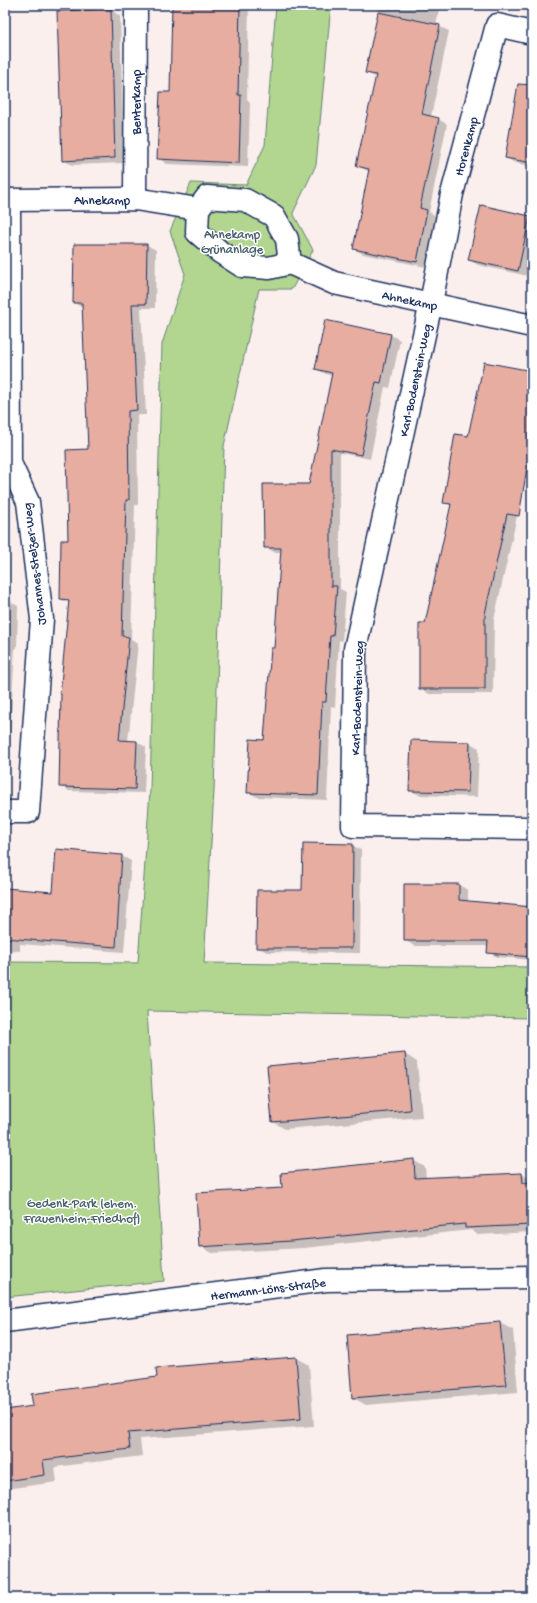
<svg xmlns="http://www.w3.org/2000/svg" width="537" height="1603" font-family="'Gochi Hand',sans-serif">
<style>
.green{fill:#b2d58f;stroke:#668276}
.shadow{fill:#0003;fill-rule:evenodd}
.building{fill:#e6ada0;stroke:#1b2f5e}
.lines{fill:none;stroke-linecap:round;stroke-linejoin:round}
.minor-casing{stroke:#1b2f5e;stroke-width:25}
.minor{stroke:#fff;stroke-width:22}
.labels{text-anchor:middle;stroke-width:3;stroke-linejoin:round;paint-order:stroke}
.street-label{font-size:13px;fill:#1b2f5e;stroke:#fff}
.park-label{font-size:13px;fill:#48616d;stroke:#fff}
</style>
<rect width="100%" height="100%" fill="#faefec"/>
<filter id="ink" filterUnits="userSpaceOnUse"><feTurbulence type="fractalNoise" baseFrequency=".025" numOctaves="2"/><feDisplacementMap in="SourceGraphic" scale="8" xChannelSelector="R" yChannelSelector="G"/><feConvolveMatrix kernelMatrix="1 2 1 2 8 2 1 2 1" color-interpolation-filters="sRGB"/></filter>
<g filter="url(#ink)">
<path class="green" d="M276,5h55l-15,160 -23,48 20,37 -21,39h-33l-35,157 -10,345 -10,172 328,4v51l-385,-7 17,270 -159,16v-335l133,1 12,-173 12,-446 23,-70 -15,-43 21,-48 55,2 19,-40z"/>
<g class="shadow">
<path d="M173,5h76l-2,94 3,3 -2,65 -81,-3 -9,-6 13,-65z"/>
<path d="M380,5h60l-4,20 13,6 -18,86 7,2 9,5 -18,88 7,4 -10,51 -63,-13 -9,-5 16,-77 -12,-6 18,-88 -10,-6zM437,120h2l-20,93h-1z"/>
<path d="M111,10l9,6 4,147 -52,2 -9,-5z"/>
<path d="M532,98v68l-17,-3 -9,-5z"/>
<path d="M481,206l51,12v59l-54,-12 -9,-5z"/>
<path d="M147,245l9,5 -1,58h-14l5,107h-9l1,90h-3l-4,134 7,4 -10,99h9l9,5 -2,46 -75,-2 -9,-5 10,-182 -9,-5 8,-58 20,-91 -6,-142 -9,-5z"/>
<path d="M391,335l9,5 -10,48 -5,-1 -15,72 -30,-6v136l6,3 -4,49 -3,-1 -4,67 -4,-1 -4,94 -70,-3 -9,-5 17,-51 10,-92 7,-97h-8l-9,-5 44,-62 23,-109 -6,-2 -10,-5z"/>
<path d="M532,372v76l-38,172 -1,74h-64l-9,-6 5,-64 27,-118 -8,-4 25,-64z"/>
<path d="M5,601h4l9,5 -1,42h-2l-7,124h-3z"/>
<path d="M470,743l9,5 -2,49 -58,-2 -9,-5z"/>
<path d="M532,776v15l-2,-1z"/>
<path d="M352,845l9,5 -1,103 -93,-1 -10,-5 46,-56z"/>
<path d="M57,850l65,6 9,5 -7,91 -104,-8v7l-15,-1v-61l49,4z"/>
<path d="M459,885l9,5v12l64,6v52l-35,-3 -9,-5v-6h-74l-9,-6z"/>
<path d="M405,1054l12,8 5,55 -137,12 -12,-7z"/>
<path d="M413,1160l12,7 1,12 96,-5 10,5v53l-54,3 -7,-5 -167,18 -92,5 -12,-7 84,-57z"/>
<path d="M500,1323l13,7 5,62 -152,13 -13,-7 -5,-62z"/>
<path d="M296,1358l13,7 5,61 -174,13 2,17 -87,11 2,15 -52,7v-78l29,-4 124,-29 -1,-9z"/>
</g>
<g class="building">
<path d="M172,5h68l-2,90h3l-2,68 -82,-4 3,-67h10z"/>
<path d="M111,9l4,149 -53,3 -5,-150z"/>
<path d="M378,12l62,13 -18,89 17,4 -19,90 7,2 -10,52 -64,-13 16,-80 -13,-3 20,-91 -11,-2z"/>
<path d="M518,84l14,1v78l-27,-5z"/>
<path d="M481,205l49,11 -12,55 -50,-11z"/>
<path d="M74,244h73l-1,60h-14l5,106 -9,1 1,89h-3l-4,136 7,1 -10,103 18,1 -2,48 -76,-2 2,-93h-1l9,-94 -9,-1 1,-59h7l-2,-90 22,-1 -6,-146h-9z"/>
<path d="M325,320l66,14 -10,49 -5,-1 -15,73 -30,-6v137h6l-4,50h-3l-4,66h-4l-4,93 -71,-2 3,-54 14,1 7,-92h3l7,-100h-17l-1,-64h46l23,-111 -17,-4z"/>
<path d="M484,362l48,9v67l-13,78 -12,-2 -22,100v75h-66v-66h6l26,-119 -8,-1 12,-69 13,2z"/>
<path d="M411,740l59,2 -2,50 -59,-1z"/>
<path d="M303,843l50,1 -1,104h-96l1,-58h45z"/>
<path d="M56,849l66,6 -6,92 -111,-9v-50l48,4z"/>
<path d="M404,884h55v16l73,7v50l-45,-4 1,-12h-84z"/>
<path d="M405,1053l5,57 -138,12 -5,-56z"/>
<path d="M414,1159l1,19 107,-5 1,10 9,-1v43l-67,3v-4l-174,17 -92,6 -3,-54 86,-5 -1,-15z"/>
<path d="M500,1322l6,63 -154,13 -5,-63z"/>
<path d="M296,1357l5,62 -173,14 2,16 -87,11 2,15 -40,6v-71l28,-4 -2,-12 126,-17 -1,-9z"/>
</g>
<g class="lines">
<defs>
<g id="minor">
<path d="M532,33l-35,-8 -45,169 -21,109 -76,346 -2,177 179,2"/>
<path d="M207,197l38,3 29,16 13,23 3,24 -21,5 -27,-2 -22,-14 -23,-20 1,-23z"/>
<path d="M135,199l1,-194"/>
<path d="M5,200l130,-1 63,10"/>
<path d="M290,263l44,20 198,43"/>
<path d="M5,812h23l14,-193 -14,-117 -18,-39 -1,-263"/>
<path d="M5,1321l321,-41 206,-3"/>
</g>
</defs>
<use href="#minor" class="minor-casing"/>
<use href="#minor" class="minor"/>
</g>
</g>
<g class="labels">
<g class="street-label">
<text transform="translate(135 102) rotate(-90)" y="5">Benterkamp</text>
<text transform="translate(465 146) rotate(-75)" y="5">Horenkamp</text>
<text x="102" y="204">Ahnekamp</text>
<text transform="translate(410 299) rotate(12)" y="5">Ahnekamp</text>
<text transform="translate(414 380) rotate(-78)" y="5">Karl-Bodenstein-Weg</text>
<text transform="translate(33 564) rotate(-97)" y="5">Johannes-Stelzer-Weg</text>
<text transform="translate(356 698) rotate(-88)" y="5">Karl-Bodenstein-Weg</text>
<text transform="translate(268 1288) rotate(-7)" y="5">Hermann-Löns-Straße</text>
</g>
<g class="park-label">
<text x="232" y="238">Ahnekamp<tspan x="232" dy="15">Grünanlage</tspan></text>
<text x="82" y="1207">Gedenk-Park (ehem.<tspan x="82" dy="15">Frauenheim-Friedhof)</tspan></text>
</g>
</g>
<rect width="537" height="1603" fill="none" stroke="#fff" stroke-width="20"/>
<rect x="10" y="10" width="517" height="1583" fill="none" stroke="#1b2f5e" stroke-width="1.5" filter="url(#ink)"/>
</svg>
